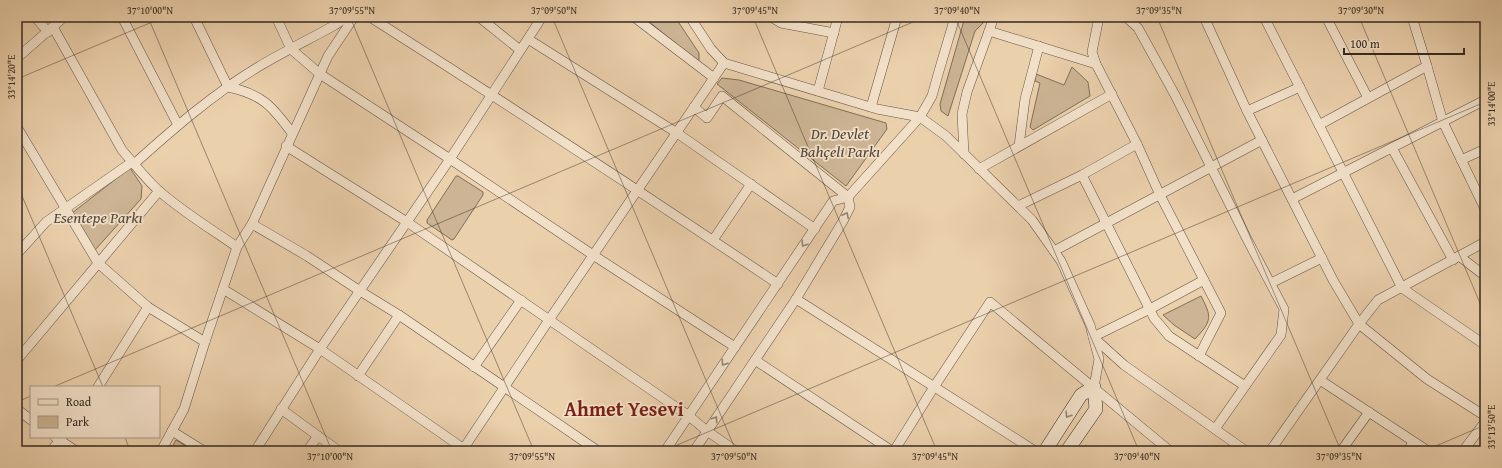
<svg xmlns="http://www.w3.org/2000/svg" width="1502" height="468" font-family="'Gentium Book Plus',serif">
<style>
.green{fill:#ccb494;stroke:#806f5a}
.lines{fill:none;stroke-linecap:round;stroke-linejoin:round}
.street-casing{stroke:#625444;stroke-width:10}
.secondary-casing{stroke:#352a21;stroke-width:14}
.street{stroke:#f2e0c9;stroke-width:9}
.secondary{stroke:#f2e0c9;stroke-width:13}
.oneway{stroke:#948575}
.ticks{fill:none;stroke:#352a21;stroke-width:1;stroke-opacity:0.45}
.labels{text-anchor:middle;stroke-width:3.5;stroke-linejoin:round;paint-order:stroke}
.park-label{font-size:16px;font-style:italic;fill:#534638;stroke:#f2e0c9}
.district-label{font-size:20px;font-weight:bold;fill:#7a1f14;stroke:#f2e0c9}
.neatline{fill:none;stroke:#352a21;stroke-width:1.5}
.ticks-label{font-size:10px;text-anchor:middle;fill:#352a21}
</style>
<rect width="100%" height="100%" fill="#ebd0ac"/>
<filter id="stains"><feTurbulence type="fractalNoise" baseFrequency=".005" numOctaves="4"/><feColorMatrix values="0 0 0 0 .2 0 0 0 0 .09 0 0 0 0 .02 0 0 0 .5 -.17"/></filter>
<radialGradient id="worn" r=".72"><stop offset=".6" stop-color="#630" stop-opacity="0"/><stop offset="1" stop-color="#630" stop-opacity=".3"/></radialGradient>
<g class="green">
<path d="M643,17h32l24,36v9z"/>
<path d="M965,17h24l-14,14 -27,85 -7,-5 -1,-7z"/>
<path d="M1072,67l16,15 2,14 -57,34 -3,-3 10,-44 -5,-2 1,-7 28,11z"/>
<path d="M722,78l17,2 147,43 1,6 -41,57 -129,-102z"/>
<path d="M130,168l12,18 -1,13 -46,51 -23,-37z"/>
<path d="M456,176h2l25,16v3l-29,44 -2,1 -25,-17v-3z"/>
<path d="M1201,296c11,21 11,25 -6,43l-21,-14 -11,-10z"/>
<path d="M176,440l18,11h-24z"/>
</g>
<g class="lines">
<defs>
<g id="street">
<path d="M35,17l13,15"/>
<path d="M122,17l56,108"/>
<path d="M194,17l34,70c34,7 44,19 64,46"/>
<path d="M276,17l15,32 29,25 130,85 143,96 142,92"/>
<path d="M370,17c137,87 273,176 408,267"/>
<path d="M479,17l41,33"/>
<path d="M634,17l80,61"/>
<path d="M690,17l21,32 13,14 153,46 43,8 26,19 86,84 29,41 29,64 9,34 -5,28"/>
<path d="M771,17l10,6 53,10"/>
<path d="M1099,17l-7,35 4,12 41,80 23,51 61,118 -22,43"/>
<path d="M1126,17l12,11 37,67 72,144 37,70 -3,26 -66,94"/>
<path d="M1204,17l43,94 86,169 26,44 68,55 58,37"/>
<path d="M1264,17l138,271 83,57"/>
<path d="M1326,17l42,81"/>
<path d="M1485,17v1"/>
<path d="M53,27l69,123c12,14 24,29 37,41 24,21 52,38 78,56"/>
<path d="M989,31l107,33"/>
<path d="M528,39l149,94 138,96"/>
<path d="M17,58l47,-41"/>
<path d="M1427,66l16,56 42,87"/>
<path d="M818,91l20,-74"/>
<path d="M871,107l26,-90"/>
<path d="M1247,111l53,-24"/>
<path d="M1319,125l108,-59 -15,-49"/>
<path d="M17,127l81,136 50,44 57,35"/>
<path d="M286,146l121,76 282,194 18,15 29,20"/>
<path d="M1019,146l6,-47 14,-53"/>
<path d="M1392,148l61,112"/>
<path d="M964,154l-2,-40 5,-22 27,-75"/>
<path d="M1461,160l24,-11"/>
<path d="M134,164c39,-35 79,-70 124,-97 25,-15 52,-28 77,-42l12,-8"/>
<path d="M979,169l133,-75"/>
<path d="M1082,175l72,143 15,18 76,50"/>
<path d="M1292,199l193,-99"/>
<path d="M1018,206l64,-31 55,-31"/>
<path d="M252,224l55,32 53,35 39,24 199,136"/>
<path d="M713,240l38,-56"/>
<path d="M1054,251l208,-111"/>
<path d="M17,254l29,-32 86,-60"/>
<path d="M1459,256l26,20"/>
<path d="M1204,280l-54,29 -57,28 31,28 122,86"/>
<path d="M1271,283l51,-25"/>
<path d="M223,289l97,60 147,102"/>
<path d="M796,299l239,152"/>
<path d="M17,360l142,-169"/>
<path d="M755,360l137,91"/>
<path d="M474,367l47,-67"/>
<path d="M358,376l41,-61"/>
<path d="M1320,380l108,71"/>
<path d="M98,387l50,-80"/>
<path d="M17,409l14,11"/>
<path d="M281,409l37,27 21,15"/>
<path d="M172,431l32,20"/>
<path d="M55,437l21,14"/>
<path d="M51,451l11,-14"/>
<path d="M161,451l23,-42 21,-67 32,-95 15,-23 76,-168 26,-39"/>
<path d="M255,451l65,-102 130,-190 92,-142"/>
<path d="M307,451l11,-15"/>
<path d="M462,451l87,-131 175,-257"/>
<path d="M665,451l168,-250 15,-4 72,-80 12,-21 7,-25 16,-54"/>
<path d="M694,451l102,-152 47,-78 7,-14 -2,-10 -126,-101 -15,22 -13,-11"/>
<path d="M894,451l40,-64 56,-85 180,149"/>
<path d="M1270,451l89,-127 19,-24 107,-58"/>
<path d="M1341,451l28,-39"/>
<path d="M1408,451l5,-9"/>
<path d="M1463,451l22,-29"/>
</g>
<path id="secondary" d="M1045,451l36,-56 13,-8 2,22 -29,42"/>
</defs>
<use href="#street" class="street-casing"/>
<use href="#secondary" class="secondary-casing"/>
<use href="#street" class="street"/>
<use href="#secondary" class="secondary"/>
</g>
<defs><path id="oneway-chevron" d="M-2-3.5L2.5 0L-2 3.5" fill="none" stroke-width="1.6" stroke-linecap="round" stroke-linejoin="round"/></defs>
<g class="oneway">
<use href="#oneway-chevron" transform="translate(846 215) rotate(-63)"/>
<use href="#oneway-chevron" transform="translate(804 244) rotate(124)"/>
<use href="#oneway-chevron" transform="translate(724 363) rotate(124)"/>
<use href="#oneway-chevron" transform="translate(1068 415) rotate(123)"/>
<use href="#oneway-chevron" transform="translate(715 419) rotate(-56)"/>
</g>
<path class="ticks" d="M148,17l184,434M350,17l184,434M552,17l184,434M753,17l184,434M955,17l184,434M1157,17l184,434M1359,17l126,298M17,79l147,-62M17,184l86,203M53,387l872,-370M17,402l14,-6M125,437l5,14M663,451l822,-349M1424,451l61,-26"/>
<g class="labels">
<g class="park-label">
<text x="840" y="139">Dr. Devlet<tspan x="840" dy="18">Bahçeli Parkı</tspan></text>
<text x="98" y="223">Esentepe Parkı</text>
</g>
<g class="district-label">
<text x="624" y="416">Ahmet Yesevi</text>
</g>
</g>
<rect width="1502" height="468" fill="none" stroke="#ebd0ac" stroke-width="44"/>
<rect x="30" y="386" width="130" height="52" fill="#f2e0c9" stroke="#a69786"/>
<rect x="38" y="399" width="20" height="6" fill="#f2e0c9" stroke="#a69786"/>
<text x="66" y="406" font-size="12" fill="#352a21">Road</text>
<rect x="38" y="416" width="20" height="12" fill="#ccb494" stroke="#a69786"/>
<text x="66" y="426" font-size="12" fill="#352a21">Park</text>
<path d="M1344 48v6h120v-6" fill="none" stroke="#352a21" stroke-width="2"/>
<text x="1350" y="48" font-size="12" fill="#352a21" stroke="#f2e0c9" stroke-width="3" paint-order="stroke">100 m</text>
<rect x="22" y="22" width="1458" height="424" class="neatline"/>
<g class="ticks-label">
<text x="150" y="14">37°10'00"N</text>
<text x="352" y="14">37°09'55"N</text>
<text x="554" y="14">37°09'50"N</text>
<text x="755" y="14">37°09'45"N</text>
<text x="957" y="14">37°09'40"N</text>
<text x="1159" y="14">37°09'35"N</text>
<text x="1361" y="14">37°09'30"N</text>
<text transform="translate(11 77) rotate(-90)" y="4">33°14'20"E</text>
<text transform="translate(1491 104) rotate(-90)" y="4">33°14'00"E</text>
<text transform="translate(1491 427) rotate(-90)" y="4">33°13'50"E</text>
<text x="330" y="460">37°10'00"N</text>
<text x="532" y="460">37°09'55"N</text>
<text x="734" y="460">37°09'50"N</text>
<text x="935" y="460">37°09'45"N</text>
<text x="1137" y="460">37°09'40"N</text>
<text x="1339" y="460">37°09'35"N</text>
</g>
<rect width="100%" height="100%" filter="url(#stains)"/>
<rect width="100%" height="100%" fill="url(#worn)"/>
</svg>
